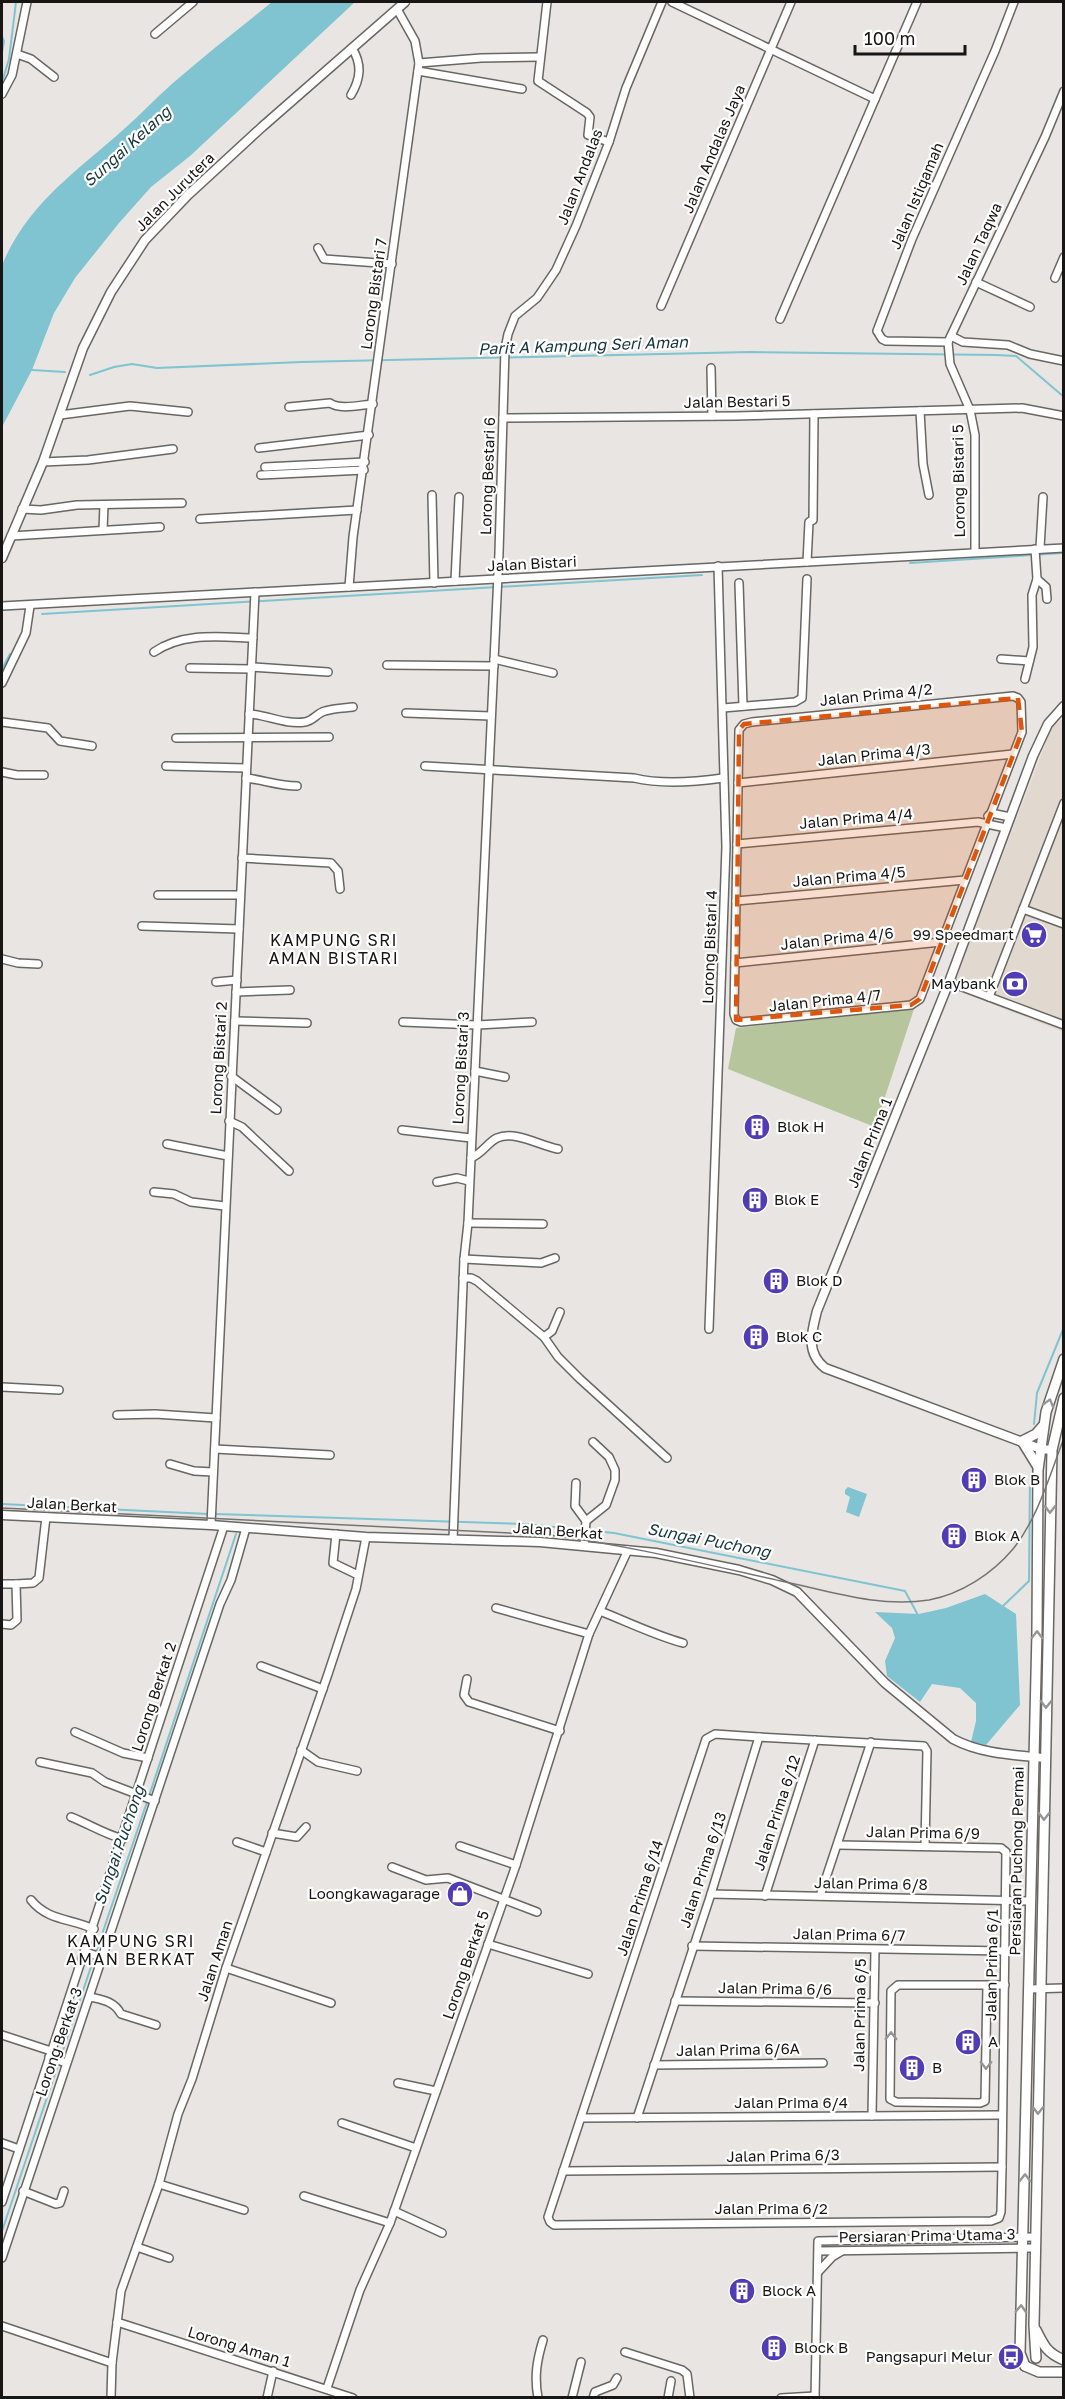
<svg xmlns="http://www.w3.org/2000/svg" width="1065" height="2399" font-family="'Golos Text',sans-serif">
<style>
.built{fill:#e1d9d0}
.green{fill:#b6c59b}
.water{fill:#80c3d1}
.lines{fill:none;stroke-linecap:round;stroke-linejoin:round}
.stream{stroke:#80c3d1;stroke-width:2}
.minor-casing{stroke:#696663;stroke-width:10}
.tertiary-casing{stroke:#696663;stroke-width:11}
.secondary-casing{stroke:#696663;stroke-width:12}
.minor{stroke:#fff;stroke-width:7}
.tertiary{stroke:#fff;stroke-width:8}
.secondary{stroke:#fff;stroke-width:9}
.tram{stroke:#767472;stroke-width:1.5}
.oneway{stroke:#979696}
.marked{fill:#de560c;fill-opacity:0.2;stroke:#de560c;stroke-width:4.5;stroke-dasharray:12 8;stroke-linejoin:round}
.labels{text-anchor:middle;stroke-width:4.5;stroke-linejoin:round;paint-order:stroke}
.street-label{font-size:15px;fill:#171615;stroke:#fff}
.poi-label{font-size:15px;fill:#171615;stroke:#fff;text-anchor:start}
.water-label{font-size:16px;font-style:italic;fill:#16373e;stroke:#fff}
.neighbourhood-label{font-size:16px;letter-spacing:1.5px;fill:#171615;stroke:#fff}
</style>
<rect width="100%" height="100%" fill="#e8e5e2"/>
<path class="built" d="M1063,719v313l-111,-44 100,-262z"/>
<path class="green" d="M914,1009l-39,118 -147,-58 8,-41z"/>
<g class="water">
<path d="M272,2h83l-165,154 -39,31 -32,36 -44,55 -21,35 -22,57 -30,57v-162c26,-62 73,-92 121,-135 17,-15 33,-32 50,-47 32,-28 66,-54 99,-81z"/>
<path d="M848,1487l19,7 -8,23 -13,-5 4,-15 -5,-3v-4z"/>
<path d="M985,1594l31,20 4,91 -34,40 -15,-3 5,-21v-18l-16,-15 -28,-4 -12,18 -33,-26 -2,-15 10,-23 -3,-10 -17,-16 44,2 27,-6z"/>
</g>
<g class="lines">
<g class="stream">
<path d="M2,37l2,4 -2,11"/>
<path d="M2,82l7,-23 7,-57"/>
<path d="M32,370l33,2"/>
<path d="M90,375l24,-8 18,-3 25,4 144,-6 449,-10 246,3 20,1 48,41"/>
<path d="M910,563l152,-10"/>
<path d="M42,614l660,-39"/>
<path d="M2,669l8,-15"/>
<path d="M1034,1424l3,-31 27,-66"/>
<path d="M2,1504l206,10"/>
<path d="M214,1514l311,10 89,9 291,58 14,26"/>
<path d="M1003,1606l26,-25 1,-107"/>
<path d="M149,1796l87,-262"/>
<path d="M96,1952l51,-150"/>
<path d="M2,2231l92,-273"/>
</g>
<defs>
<g id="minor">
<path d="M547,2l-9,79 49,32 3,4 -2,18 21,7"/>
<path d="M672,2l203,97"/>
<path d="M155,34l38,-32"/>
<path d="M17,54l14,5 23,18"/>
<path d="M419,63l62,-5 59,-1"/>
<path d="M418,71l104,18"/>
<path d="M2,94l10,-19 15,-73"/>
<path d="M351,95c10,-17 11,-31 1,-47"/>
<path d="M318,248l6,11 68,5"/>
<path d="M1055,278l9,-21"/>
<path d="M976,282l54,25"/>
<path d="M661,306l130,-304"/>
<path d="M780,319l137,-317"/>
<path d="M951,336l12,6 45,3 22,9 34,7"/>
<path d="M948,342l-62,-1 -4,-2 -5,-8 35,-92 83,-188 19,-49"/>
<path d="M711,368l1,48"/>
<path d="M289,407l41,-4c10,7 30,2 43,1"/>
<path d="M920,411l3,53 6,31"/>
<path d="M60,415l70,-9 58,6"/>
<path d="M503,418l233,-2 286,-8 42,8"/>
<path d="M259,448l110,-13"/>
<path d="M43,462l45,-2 85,-11"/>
<path d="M265,467l100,-5"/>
<path d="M261,475l103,-5"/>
<path d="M432,495l2,88"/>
<path d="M22,509l19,1 36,-5 105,-2"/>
<path d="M200,519l157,-9"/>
<path d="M103,530l1,-25"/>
<path d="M11,536l149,-9"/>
<path d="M1040,548l3,-51"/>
<path d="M1035,549l2,30 9,8 1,12"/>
<path d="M975,552v-117l-5,-25 -20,-46 -2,-22 97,-205 19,-46"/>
<path d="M807,562l2,-40 4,-2 1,-106"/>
<path d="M455,581l4,-84"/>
<path d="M739,583l4,123"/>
<path d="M349,587l4,-50 66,-474 -4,-22 -18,-32"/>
<path d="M2,606l1062,-58"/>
<path d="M154,652c29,-20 65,-15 99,-14"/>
<path d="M494,659l59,14"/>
<path d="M1001,659l28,2"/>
<path d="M387,665l107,1"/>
<path d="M252,667l76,5"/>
<path d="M190,668l61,1"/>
<path d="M1025,679l8,-32 -1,-52 5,-16"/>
<path d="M2,683l24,-50 4,-27"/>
<path d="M1013,696l5,2 3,4 1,30 -102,267 -9,6 -170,17 -5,-2 -2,-6 5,-284 5,-6 8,-2z"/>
<path d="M723,708l72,-6 7,-4 5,-119"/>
<path d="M406,713l85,3"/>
<path d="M249,714c19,1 36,11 56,8 8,-1 12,-9 20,-11 9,-3 19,-3 28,-4"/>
<path d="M2,722l46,6 12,13 32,5"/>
<path d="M176,738l153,-1"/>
<path d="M166,766l80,2"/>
<path d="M425,766l209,12c29,7 61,4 89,0"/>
<path d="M2,772l15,3h27"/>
<path d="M246,778c18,2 33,8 51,8"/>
<path d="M738,783l275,-29"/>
<path d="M988,816l3,-3 19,4"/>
<path d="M737,844l241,-22 28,6"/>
<path d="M242,858l89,5 7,8 2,18"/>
<path d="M158,895h82"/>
<path d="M736,901l229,-21"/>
<path d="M1023,909l41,15"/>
<path d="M142,926l97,3"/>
<path d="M2,959l16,4 20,1"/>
<path d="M735,963l206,-21"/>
<path d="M216,982l21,-2"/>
<path d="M949,982l115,43"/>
<path d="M236,992l54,-2"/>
<path d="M989,997l75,-194"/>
<path d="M235,1021l72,2"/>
<path d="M403,1022l74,3 55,-3"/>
<path d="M475,1071l30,6"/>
<path d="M231,1076l46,34"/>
<path d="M229,1121l13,6 47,44"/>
<path d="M402,1130l69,8"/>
<path d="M167,1144l61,12"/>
<path d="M471,1158c12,-5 16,-15 26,-20 18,-8 44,8 61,11"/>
<path d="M437,1182l20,-4 12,3"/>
<path d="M154,1192l20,2 17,8 34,4"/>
<path d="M468,1223l75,1"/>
<path d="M464,1259l77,4 14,-5"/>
<path d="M463,1278h8l6,3 67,56 14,20 22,22 87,79"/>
<path d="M709,1329l17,-482 -8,-281"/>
<path d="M544,1337l8,-6 8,-19"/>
<path d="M2,1387l57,3"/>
<path d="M117,1415l38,-1 61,4"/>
<path d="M215,1449l115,6"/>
<path d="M170,1464l24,7 19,1"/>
<path d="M576,1483l-1,23 11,15 -2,25"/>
<path d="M586,1521l20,-16 9,-25v-10l-6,-13 -16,-15"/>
<path d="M211,1525l44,-933"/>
<path d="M336,1534l-3,29 25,12"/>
<path d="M453,1540l11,-281 4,-36 31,-670 6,-204 3,-15 7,-18 22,-18 19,-28 20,-44 33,-84 17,-54 36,-86"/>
<path d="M2,1584h14"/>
<path d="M496,1608l93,26"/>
<path d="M600,1611c28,11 54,24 83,32"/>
<path d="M2,1624l9,1 6,-5 -1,-36 17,-1 6,-5 7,-61"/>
<path d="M261,1666l62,23"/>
<path d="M467,1679l-3,16 5,7 91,29"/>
<path d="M75,1732l48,21 25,5"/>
<path d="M759,1737l-44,-3 -9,5 -158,478 2,5 4,3 437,-4 8,-3 2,-6 1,-45 4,-315 -5,-4 -163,-3"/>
<path d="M301,1750l17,12 39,9"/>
<path d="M40,1762l52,11 13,9 50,19"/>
<path d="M71,1817c18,7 33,17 52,22"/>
<path d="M272,1833l25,4 9,-10"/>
<path d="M237,1842l29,10"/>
<path d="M460,1846l56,19"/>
<path d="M392,1867l34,13 22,-2 89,34"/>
<path d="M711,1894l320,7"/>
<path d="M765,1896l50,-156"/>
<path d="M820,1896l51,-154"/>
<path d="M31,1900c17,21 39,18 63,29"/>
<path d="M488,1944l100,30"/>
<path d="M692,1946l314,5"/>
<path d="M86,1952l17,6"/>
<path d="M226,1968l105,35"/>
<path d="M987,1985l-2,116 -5,2 -84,-1 -6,-3 1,-108 7,-6h107"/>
<path d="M1029,1989l34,-1"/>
<path d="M90,1997c13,3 24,4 31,17l35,11"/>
<path d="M675,2001l200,2"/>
<path d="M2,2035l49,16"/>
<path d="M49,2057l17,6"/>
<path d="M654,2065l169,-2"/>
<path d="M398,2083l38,8"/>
<path d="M872,2116l3,-166"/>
<path d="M581,2118l420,-3"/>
<path d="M637,2118l74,-224 48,-157 165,9 3,5 -2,95"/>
<path d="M342,2123l74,25"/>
<path d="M2,2143l17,6"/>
<path d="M563,2171l439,-4"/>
<path d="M159,2184l85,26"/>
<path d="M23,2191l33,13 4,-1 4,-12"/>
<path d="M304,2196l86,27"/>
<path d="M2,2202c76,-225 147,-451 222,-676"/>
<path d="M394,2211l48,22"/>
<path d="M137,2247l32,11"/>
<path d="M819,2251l216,-3"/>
<path d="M2,2258l218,-654 11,-24 15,-52"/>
<path d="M819,2271l13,-14 10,-6"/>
<path d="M117,2322l236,76"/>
<path d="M2,2326l110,37"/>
<path d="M625,2352l57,18 5,4 3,24"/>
<path d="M327,2388l33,-98 30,-67 126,-358 73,-231 39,-84"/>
<path d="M111,2398l1,-35 9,-72 38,-107 19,-70 14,-35 34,-111 102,-294 28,-85 10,-52"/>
<path d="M267,2398l6,-27"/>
<path d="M538,2398c-4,-22 -1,-38 5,-58"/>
<path d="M572,2398l9,-36"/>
<path d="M593,2398l2,-6 18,-7 4,-7"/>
<path d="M668,2398l3,-17"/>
<path d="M781,2398l34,-2"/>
<path d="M815,2398l3,-157 218,-4"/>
</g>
<g id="tertiary">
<path d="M2,558l41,-96 40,-114 28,-56 34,-52 43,-45 74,-68 143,-125"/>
<path d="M1052,1450l-11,-1 -216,-81c-20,-16 -13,-37 -8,-57l132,-329 84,-226 15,-32 16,-18"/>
<path d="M2,1515l209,10 155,12 174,5 116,11 83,17 33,10 25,12 88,91 68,56c28,15 61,16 92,19"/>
</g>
<g id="secondary">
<path d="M1038,1467l-16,-26 14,-7 7,-8"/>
<path d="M1036,2330c8,16 11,23 28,30"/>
<path d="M1036,2358l-2,-33 18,-875 12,-52"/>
<path d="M1025,2366l-5,-13 17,-721 1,-162 8,-58 18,-53"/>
<path d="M1025,2366l14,6h25"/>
</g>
</defs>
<use href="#minor" class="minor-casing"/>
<use href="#tertiary" class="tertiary-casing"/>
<use href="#secondary" class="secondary-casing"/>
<use href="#minor" class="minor"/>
<use href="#tertiary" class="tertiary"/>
<use href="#secondary" class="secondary"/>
<path class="tram" d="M2,1508l547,27c78,10 155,29 232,46 48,10 98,27 148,19 32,-6 63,-26 84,-51 25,-31 37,-75 51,-111"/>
</g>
<defs><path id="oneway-chevron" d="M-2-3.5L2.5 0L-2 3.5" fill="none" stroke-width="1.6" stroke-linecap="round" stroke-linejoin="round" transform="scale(1.5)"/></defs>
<g class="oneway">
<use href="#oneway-chevron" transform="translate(1049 1403) rotate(-74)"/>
<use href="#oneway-chevron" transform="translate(1050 1509) rotate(91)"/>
<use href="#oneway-chevron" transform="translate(1037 1635) rotate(-89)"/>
<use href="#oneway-chevron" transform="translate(1046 1704) rotate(91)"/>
<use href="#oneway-chevron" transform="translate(1044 1816) rotate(91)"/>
<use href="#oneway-chevron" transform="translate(891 2036) rotate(-89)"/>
<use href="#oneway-chevron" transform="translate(986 2065) rotate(91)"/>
<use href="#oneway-chevron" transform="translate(1038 2110) rotate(91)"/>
<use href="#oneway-chevron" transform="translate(1025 2178) rotate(-89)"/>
<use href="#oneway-chevron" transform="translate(1021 2309) rotate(-88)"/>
</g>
<path class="marked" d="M1018,698l4,34 -102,267 -9,6 -175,15 3,-290 5,-6z"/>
<defs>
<symbol id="supermarket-disc" viewBox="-11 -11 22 22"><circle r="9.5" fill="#503cb4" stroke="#fff"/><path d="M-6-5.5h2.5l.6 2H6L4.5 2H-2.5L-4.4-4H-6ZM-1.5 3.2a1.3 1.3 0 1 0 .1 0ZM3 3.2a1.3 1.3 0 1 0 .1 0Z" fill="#fff"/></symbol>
<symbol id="bank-disc" viewBox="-11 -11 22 22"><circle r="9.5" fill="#503cb4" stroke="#fff"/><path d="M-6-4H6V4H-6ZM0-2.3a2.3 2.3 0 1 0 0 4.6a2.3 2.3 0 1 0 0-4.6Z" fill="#fff"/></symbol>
<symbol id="building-disc" viewBox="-11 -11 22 22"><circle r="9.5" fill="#503cb4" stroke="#fff"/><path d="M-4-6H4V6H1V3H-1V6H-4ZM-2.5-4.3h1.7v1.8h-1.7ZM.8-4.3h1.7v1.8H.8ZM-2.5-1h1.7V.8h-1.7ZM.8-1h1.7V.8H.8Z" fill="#fff"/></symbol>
<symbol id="shop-disc" viewBox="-11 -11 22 22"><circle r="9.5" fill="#503cb4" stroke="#fff"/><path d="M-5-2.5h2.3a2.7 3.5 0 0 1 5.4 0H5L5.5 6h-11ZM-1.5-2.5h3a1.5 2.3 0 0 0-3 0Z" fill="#fff"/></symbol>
<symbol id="bus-disc" viewBox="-11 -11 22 22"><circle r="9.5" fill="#503cb4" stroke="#fff"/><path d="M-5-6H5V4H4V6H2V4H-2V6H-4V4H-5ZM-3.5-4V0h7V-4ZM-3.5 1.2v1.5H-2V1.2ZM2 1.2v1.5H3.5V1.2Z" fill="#fff"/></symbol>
</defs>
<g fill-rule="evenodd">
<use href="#supermarket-disc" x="1019" y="920" width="30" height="30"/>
<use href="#bank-disc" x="1000" y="969" width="30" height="30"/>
<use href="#building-disc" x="742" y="1112" width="30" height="30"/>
<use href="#building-disc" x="740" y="1185" width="30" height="30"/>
<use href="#building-disc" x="761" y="1266" width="30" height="30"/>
<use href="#building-disc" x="741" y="1322" width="30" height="30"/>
<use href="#building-disc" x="959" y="1465" width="30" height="30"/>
<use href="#building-disc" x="939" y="1521" width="30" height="30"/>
<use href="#shop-disc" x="445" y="1879" width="30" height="30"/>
<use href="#building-disc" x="953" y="2027" width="30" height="30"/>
<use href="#building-disc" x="897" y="2053" width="30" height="30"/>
<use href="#building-disc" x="727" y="2276" width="30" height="30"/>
<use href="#building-disc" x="759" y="2333" width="30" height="30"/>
<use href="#bus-disc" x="996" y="2342" width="30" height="30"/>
</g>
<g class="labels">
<g class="street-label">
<text transform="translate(714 149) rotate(-67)" y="5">Jalan Andalas Jaya</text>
<text transform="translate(580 177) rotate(-69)" y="5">Jalan Andalas</text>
<text transform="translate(175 192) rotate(-45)" y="5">Jalan Jurutera</text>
<text transform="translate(917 196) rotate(-67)" y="5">Jalan Istiqamah</text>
<text transform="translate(979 244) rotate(-65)" y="5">Jalan Taqwa</text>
<text transform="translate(374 294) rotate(-82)" y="5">Lorong Bistari 7</text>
<text transform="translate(737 402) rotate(-1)" y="5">Jalan Bestari 5</text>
<text transform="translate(488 476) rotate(-88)" y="5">Lorong Bestari 6</text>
<text transform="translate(959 481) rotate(-91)" y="5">Lorong Bistari 5</text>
<text transform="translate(532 564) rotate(-3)" y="5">Jalan Bistari</text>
<text transform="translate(876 695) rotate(-6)" y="5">Jalan Prima 4/2</text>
<text transform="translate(874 755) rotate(-6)" y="5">Jalan Prima 4/3</text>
<text transform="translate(856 819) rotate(-5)" y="5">Jalan Prima 4/4</text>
<text transform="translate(849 877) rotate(-5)" y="5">Jalan Prima 4/5</text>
<text transform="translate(837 939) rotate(-6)" y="5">Jalan Prima 4/6</text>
<text transform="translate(710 947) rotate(-88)" y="5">Lorong Bistari 4</text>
<text transform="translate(825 1001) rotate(-6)" y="5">Jalan Prima 4/7</text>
<text transform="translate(219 1058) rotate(-87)" y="5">Lorong Bistari 2</text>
<text transform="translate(461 1068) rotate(-87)" y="5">Lorong Bistari 3</text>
<text transform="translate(870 1143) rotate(-68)" y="5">Jalan Prima 1</text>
<text transform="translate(72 1505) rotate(3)" y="5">Jalan Berkat</text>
<text transform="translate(558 1531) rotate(4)" y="5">Jalan Berkat</text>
<text transform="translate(154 1697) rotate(-72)" y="5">Lorong Berkat 2</text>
<text transform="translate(777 1813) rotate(-72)" y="5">Jalan Prima 6/12</text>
<text transform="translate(923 1833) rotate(1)" y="5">Jalan Prima 6/9</text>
<text transform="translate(1017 1861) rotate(-89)" y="5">Persiaran Puchong Permai</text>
<text transform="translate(703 1870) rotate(-72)" y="5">Jalan Prima 6/13</text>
<text transform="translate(871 1884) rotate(1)" y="5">Jalan Prima 6/8</text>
<text transform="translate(640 1898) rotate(-72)" y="5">Jalan Prima 6/14</text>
<text transform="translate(849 1935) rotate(1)" y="5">Jalan Prima 6/7</text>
<text transform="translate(215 1961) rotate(-72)" y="5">Jalan Aman</text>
<text transform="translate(466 1965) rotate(-71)" y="5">Lorong Berkat 5</text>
<text transform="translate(992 1965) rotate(-89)" y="5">Jalan Prima 6/1</text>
<text transform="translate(775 1989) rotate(1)" y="5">Jalan Prima 6/6</text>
<text transform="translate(860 2015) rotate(-89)" y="5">Jalan Prima 6/5</text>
<text transform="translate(59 2042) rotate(-71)" y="5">Lorong Berkat 3</text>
<text transform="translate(738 2050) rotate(-1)" y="5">Jalan Prima 6/6A</text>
<text x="791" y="2108">Jalan Prima 6/4</text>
<text transform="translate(783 2156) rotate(-1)" y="5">Jalan Prima 6/3</text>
<text x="771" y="2214">Jalan Prima 6/2</text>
<text transform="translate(927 2236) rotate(-1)" y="5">Persiaran Prima Utama 3</text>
<text transform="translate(239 2347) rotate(17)" y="5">Lorong Aman 1</text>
</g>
<g class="poi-label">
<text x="1014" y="940" text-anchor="end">99 Speedmart</text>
<text x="996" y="989" text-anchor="end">Maybank</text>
<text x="777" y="1132">Blok H</text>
<text x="774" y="1205">Blok E</text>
<text x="796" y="1286">Blok D</text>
<text x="776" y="1342">Blok C</text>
<text x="994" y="1485">Blok B</text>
<text x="974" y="1541">Blok A</text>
<text x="440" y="1899" text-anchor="end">Loongkawagarage</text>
<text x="988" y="2047">A</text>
<text x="932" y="2073">B</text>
<text x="762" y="2296">Block A</text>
<text x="794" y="2353">Block B</text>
<text x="992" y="2362" text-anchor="end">Pangsapuri Melur</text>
</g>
<g class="water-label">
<text transform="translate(127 146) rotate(-42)" y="6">Sungai Kelang</text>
<text transform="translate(583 345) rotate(-2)" y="6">Parit A Kampung Seri Aman</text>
<text transform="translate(709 1540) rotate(11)" y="6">Sungai Puchong</text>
<text transform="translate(119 1845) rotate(-71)" y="6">Sungai Puchong</text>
</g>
<g class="neighbourhood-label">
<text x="334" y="946">KAMPUNG SRI<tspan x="334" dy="18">AMAN BISTARI</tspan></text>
<text x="131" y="1947">KAMPUNG SRI<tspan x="131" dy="18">AMAN BERKAT</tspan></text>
</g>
</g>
<rect width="1065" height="2399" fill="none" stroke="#171615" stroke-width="6"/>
<path d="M855 45v9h110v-9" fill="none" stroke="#171615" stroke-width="3"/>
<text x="864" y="45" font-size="18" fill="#171615" stroke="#ffffff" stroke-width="4.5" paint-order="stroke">100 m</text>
</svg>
